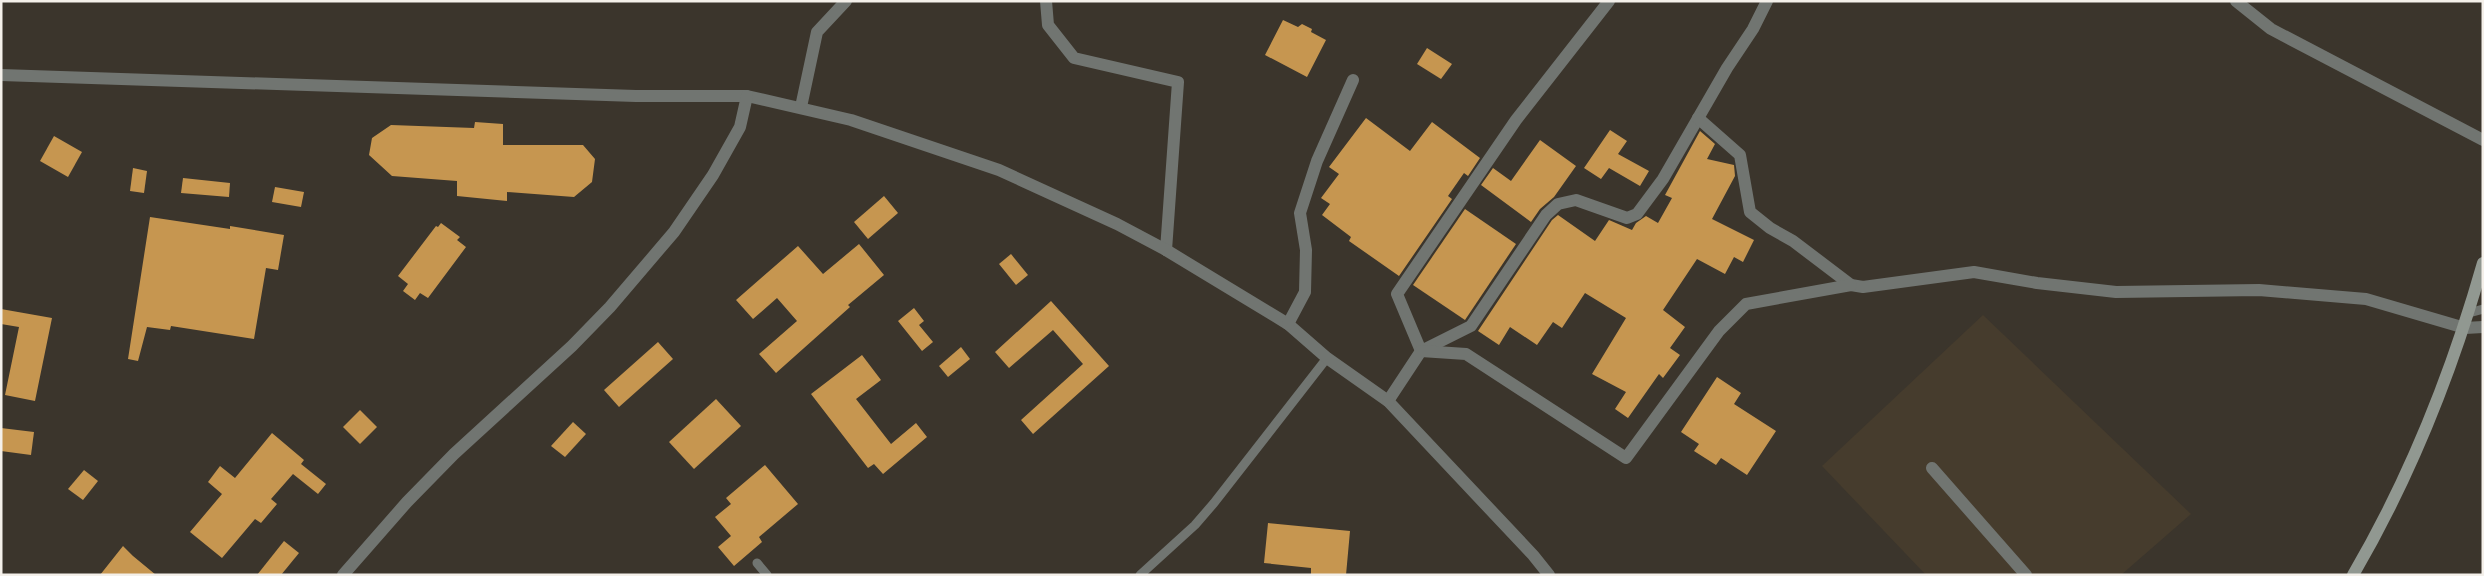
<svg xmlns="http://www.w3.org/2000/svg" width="2484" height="576" font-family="Figtree,sans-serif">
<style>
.built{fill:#463c2d}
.building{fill:#c69650}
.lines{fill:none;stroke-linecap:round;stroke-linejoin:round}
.service{stroke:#717571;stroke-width:9}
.minor{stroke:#717571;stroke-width:12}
.secondary{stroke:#919891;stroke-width:12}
</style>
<rect width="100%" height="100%" fill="#3b352c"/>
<path class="built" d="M1983,315l208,199 -70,61h-195l-104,-109z"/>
<g class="building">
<path d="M1283,20l15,7 4,-3 10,5 -1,3 15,8 -19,37 -42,-22z"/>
<path d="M1427,48l25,16 -11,15 -24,-15z"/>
<path d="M1366,118l44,33 22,-29 48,36 -12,18 -4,-3 -16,23 4,3 -53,77 -50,-35 2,-4 -29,-22 8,-11 -9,-6 18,-24 -10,-7z"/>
<path d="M475,122l28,2v21h80l12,14 -3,23 -18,15 -67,-5v9l-50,-5v-15l-65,-5 -23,-21 3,-17 19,-13 83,3z"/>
<path d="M1610,130l17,11 -9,13 31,17 -9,15 -31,-18 -8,11 -17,-11z"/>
<path d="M1700,131l15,13 -8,15 27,6 1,11 -23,43 42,21 -11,22 -9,-5 -9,17 -28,-15 -34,51 22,17 -15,21 10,7 -17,23 -4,-4 -31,44 -13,-9 11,-17 -34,-18 34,-56 -41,-25 -23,35 -9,-6 -16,23 -27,-18 -11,18 -21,-14 74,-111 6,-5 37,26 14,-21 23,10 4,-7 10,-7 12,7 14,-25 -7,-3z"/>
<path d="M54,136l28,16 -14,25 -28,-16z"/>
<path d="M1540,140l36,26 -22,31 -14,12 -9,13 -50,-37 12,-17 18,13z"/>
<path d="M133,168l14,3 -3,22 -14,-2z"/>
<path d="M183,178l47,5 -1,14 -48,-4z"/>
<path d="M275,187l29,5 -3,15 -29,-5z"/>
<path d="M884,196l14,17 -30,26 -14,-17z"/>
<path d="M1465,209l51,35 -51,76 -52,-35z"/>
<path d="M150,217l80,12v-3l54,9 -6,35 -12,-2 -12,71 -83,-13 -1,4 -23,-3 -9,34 -10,-2z"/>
<path d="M441,223l19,14 -3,3 9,7 -38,51 -8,-5 -5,7 -12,-9 5,-7 -10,-8 38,-50 2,1z"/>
<path d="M859,244l25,31 -36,30 2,2 -74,66 -17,-19 38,-33 -20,-23 -24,21 -17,-19 62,-54 25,28z"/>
<path d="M1011,254l17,21 -12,10 -17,-21z"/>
<path d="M1051,301l58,65 -76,68 -12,-14 62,-56 -30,-34 -44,38 -14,-16z"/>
<path d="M914,308l10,13 -5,4 14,17 -11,9 -24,-30z"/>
<path d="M1,309l51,9 -17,83 -30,-6 14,-68 -18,-3z"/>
<path d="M658,342l15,17 -54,48 -15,-17z"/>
<path d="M961,347l9,12 -22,18 -9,-11z"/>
<path d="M862,355l19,25 -25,19 35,45 25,-21 11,14 -44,37 -9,-10 -6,4 -57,-74z"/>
<path d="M1717,377l24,16 -7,11 42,27 -29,44 -26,-17 -5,7 -22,-14 5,-7 -18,-12z"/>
<path d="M716,399l25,27 -47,43 -25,-27z"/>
<path d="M360,410l17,17 -17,17 -17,-17z"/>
<path d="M573,422l13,12 -21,23 -14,-11z"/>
<path d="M1,428l33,4 -3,23 -30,-4z"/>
<path d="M272,433l32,27 -3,4 25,20 -8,10 -25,-20 -22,25 6,5 -16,19 -6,-4 -33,39 -32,-26 32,-38 -14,-12 12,-16 15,12z"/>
<path d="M765,465l33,39 -39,33 3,5 -28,24 -16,-19 13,-11 -16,-19 16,-13 -5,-6z"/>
<path d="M84,470l14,11 -15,19 -15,-11z"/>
<path d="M1268,523l82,8 -4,44h-35v-7l-47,-5z"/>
<path d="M284,541l15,12 -18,22h-24z"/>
<path d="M123,546l10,10 23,19h-56z"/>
</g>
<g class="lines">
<g class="service">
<path d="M2469,313l14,-4"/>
<path d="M757,563l10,12"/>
<path d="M1140,575l55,-50 19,-22 113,-145"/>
</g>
<g class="minor">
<path d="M1046,1l2,24 26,33 104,24 -12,168"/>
<path d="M1609,1l-93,119 -119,174 24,57 50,-25 75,-111 12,-11 18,-4 51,18 10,-4 26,-35 64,-111 26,-39 14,-28"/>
<path d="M2236,1l35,28 212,111"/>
<path d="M1,75l635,21h111l104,24 148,50 118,54 49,26 122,74 39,34 61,43 145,154 16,20"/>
<path d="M801,107l16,-75 29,-31"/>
<path d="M1698,118l42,37 10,57 20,16 23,13 58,44 12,2 111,-15 63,11 79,9 143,-2 107,9 99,29 18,-1"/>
<path d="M1288,324l17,-32 1,-42 -6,-37 17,-52 36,-81"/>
<path d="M1388,401l33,-50 45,3 160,104 93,-127 27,-27 105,-19"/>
<path d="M1932,468l94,107"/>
<path d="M343,575l64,-73 47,-48 118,-108 38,-39 64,-75 39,-57 27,-48 7,-31"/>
</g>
<path class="secondary" d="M2353,575c58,-99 99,-203 130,-312"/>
</g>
<rect width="2484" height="576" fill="none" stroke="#f4f0ea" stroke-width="5"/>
</svg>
